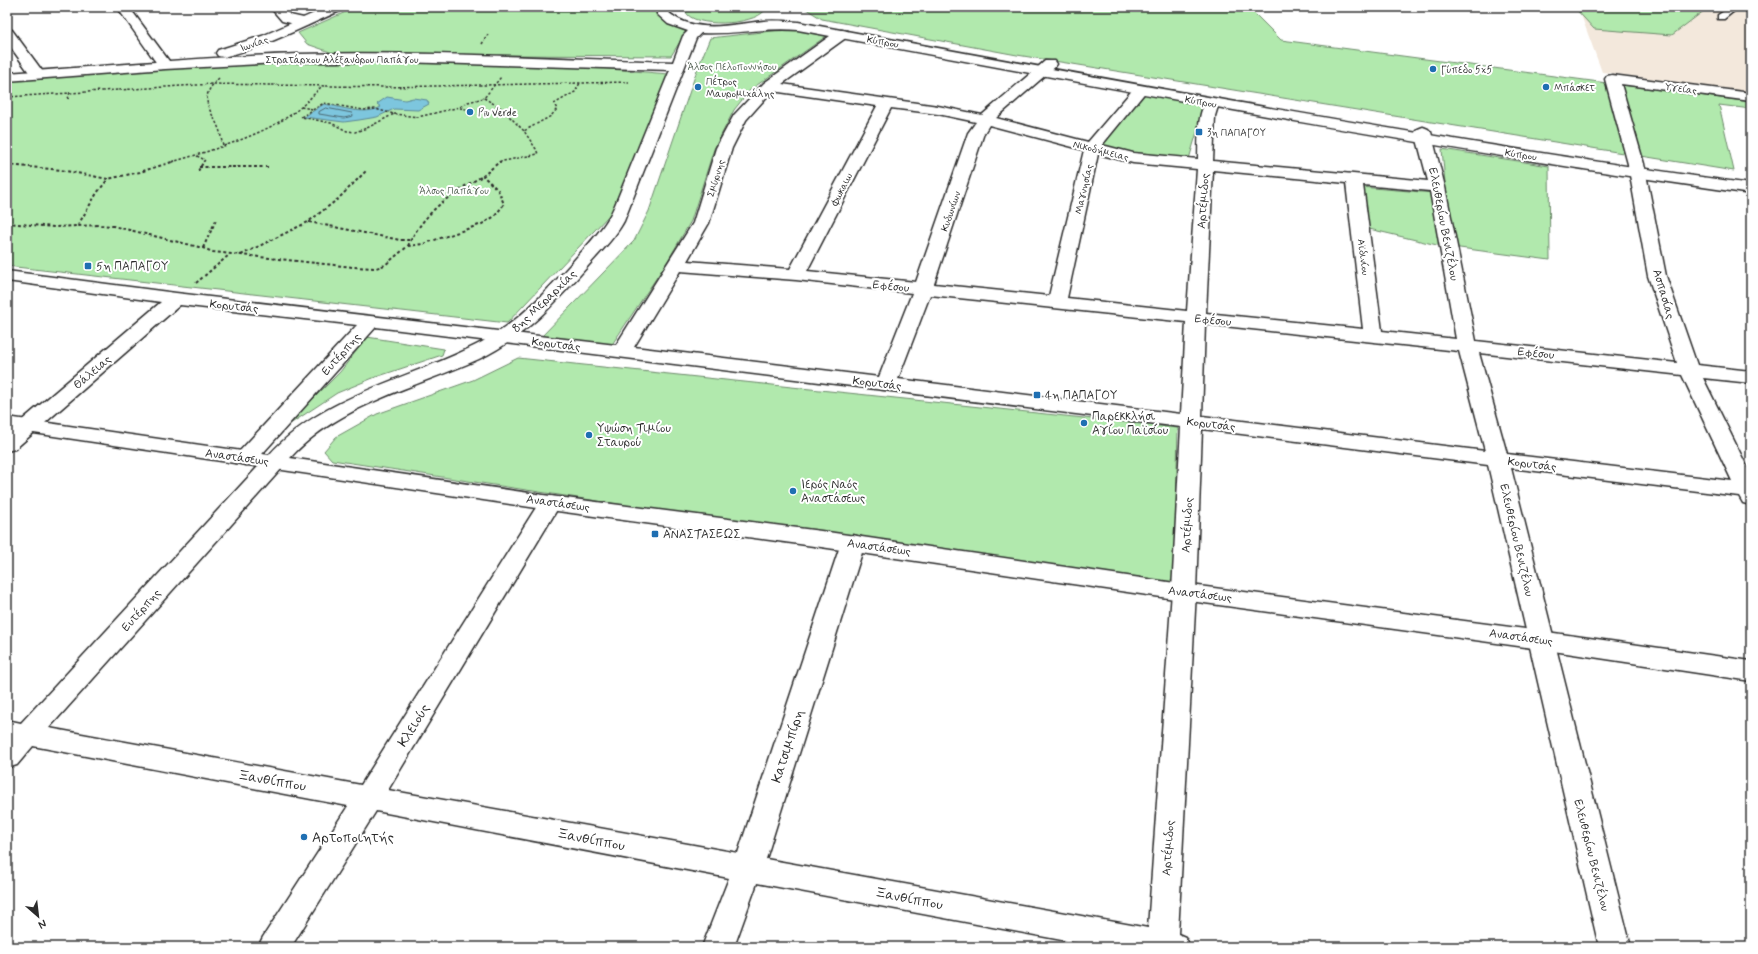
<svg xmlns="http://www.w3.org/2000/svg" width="1758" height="954" font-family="Mynerve,sans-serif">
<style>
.built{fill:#f3e8dc}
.green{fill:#b1e9ad;stroke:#6e8a6c}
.water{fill:#7dc6de;stroke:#5c8896}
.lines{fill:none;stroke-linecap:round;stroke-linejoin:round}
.shore{stroke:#4c6973;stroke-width:1}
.service-casing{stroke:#2b2b2b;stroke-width:3}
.minor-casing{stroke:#2b2b2b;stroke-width:3}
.tertiary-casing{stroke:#2b2b2b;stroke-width:3}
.path-far1{stroke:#2b2b2b;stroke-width:1.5;stroke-dasharray:2.5 2;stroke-linecap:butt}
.path{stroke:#2b2b2b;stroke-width:2;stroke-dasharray:3 2.5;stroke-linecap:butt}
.service{fill:#fff;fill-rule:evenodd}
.minor{fill:#fff;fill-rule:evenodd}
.tertiary{fill:#fff;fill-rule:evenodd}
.poi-dot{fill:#1f6fb2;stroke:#fff;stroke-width:1.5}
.labels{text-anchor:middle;stroke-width:4;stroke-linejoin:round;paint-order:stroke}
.far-street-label{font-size:10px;fill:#2b2b2b;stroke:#fff}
.far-park-label{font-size:10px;fill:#4c5a4c;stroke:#fff}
.far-poi-label{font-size:10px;fill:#2b2b2b;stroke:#fff;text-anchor:start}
.street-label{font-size:12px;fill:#2b2b2b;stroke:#fff}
.poi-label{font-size:12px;fill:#2b2b2b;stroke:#fff;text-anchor:start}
.near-street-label{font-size:14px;fill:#2b2b2b;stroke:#fff}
.near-poi-label{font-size:14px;fill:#2b2b2b;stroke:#fff;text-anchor:start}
</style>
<rect width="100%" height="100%" fill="#fff"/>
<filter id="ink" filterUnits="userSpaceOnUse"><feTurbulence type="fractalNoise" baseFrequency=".025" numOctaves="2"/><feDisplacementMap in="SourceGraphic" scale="8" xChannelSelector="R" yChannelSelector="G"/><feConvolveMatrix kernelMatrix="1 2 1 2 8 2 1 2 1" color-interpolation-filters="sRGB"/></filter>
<g filter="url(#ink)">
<path class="built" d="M1578,7h173v85l-149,-20z"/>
<g class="green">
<path d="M357,7h303l3,11 23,14 -15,24 -335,-2 -29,-10 -9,-11z"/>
<path d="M686,7h81c-7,18 -66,21 -79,8 -2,-2 -2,-4 -3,-6z"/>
<path d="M803,7h445l33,33 470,62v7l-32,-4 15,66 -717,-116 -195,-36z"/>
<path d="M1574,7h135l-37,28 -78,-6z"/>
<path d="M789,29l39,6 -78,55 -16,20 -20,39 -23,72 -24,41 -56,84 -70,-9 93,-96 15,-30 48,-141 13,-32z"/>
<path d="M367,61l183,3 119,10 -58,139 -104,110 -500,-57v-185l193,-14z"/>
<path d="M1145,94l60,11 -16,54 -48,-2 -43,-10z"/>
<path d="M1442,149l107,17 1,94 -113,-15 -72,-17 -5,-41 86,7z"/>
<path d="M367,337l77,12 -2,6 -69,23 -36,15 -53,35 56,-56z"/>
<path d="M518,358l660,70 -4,162 -842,-130 -8,-9 12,-14 41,-23 96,-34z"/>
</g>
<path class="water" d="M387,97l18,3 8,-2 14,2 2,4 -11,6 -24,-1 -17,8 -18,3 -15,2 -40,-5 20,-13c18,3 40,12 57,3l-4,-3z"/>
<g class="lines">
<path class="shore" d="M326,108l26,5 1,3 -9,2 -25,-4v-2z"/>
<defs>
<path id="service" d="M1730,7h9l-15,12h-6v-4z"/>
<g id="minor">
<path d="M117,7h12l43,58 -2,3h-10z"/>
<path d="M270,7h13l7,8 18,4 1,3 -1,3 -5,1 -21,-5z"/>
<path d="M7,29l5,1 31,42 2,3 -2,3h-10l-26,-36z"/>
<path d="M842,30l5,1 2,3 -2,3 -65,47 156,22 44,9 63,-54h10l2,3 -2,3 -59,51 92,24 47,-55 5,-1 5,1 2,3 -45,55 31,8 65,6c1,-18 -2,-44 9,-59l5,-1 5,1 2,3 -4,13 -2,45 215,20 -13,-49 3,-3 5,-2 5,2 3,3 14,55 31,154 201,22 -29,-87 -20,-112 -23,-85 2,-3 5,-1 139,18v8l-130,-17 23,80 22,112 31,89 54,6v12l-48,-5 48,97v30l-8,-2 -4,-7 -228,-28 120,479h-32l-111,-482 -286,-36 -6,162 -18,343 7,3 5,10h-91l-342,-64 -23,64h-32l27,-69 -353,-67 -85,136h-33l5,-10 85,-131 -315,-60 -16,19 -10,3v-48l14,3 246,-266 8,-2 8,2 3,5 -3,5 -234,261 312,57 181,-287 8,-2 8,2 3,5 -173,287 350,63 103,-310 4,-6 8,-2 8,2 4,6 -99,316 382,69 24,-337 9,-164 -805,-100 -122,136 -8,2 -8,-2 -3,-5 3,-5 119,-128 -177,-20 -165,144 -8,2v-18l154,-131 -154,-21v-10l169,22 440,52 77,-122 23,-75 18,-33 30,-32 73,-52zM772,91l105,15 -87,163 -103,-8 22,-38 23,-75 14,-28zM891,108l47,6 38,8 -8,11 -52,149 -109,-11zM989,125l95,25 -35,146 -115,-12 50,-151zM1098,154l35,9 64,6 -10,142 -120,-13zM1213,170l133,13 17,146 -157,-16zM1363,185l67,6 26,148 -74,-8zM680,271l116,9 116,13 -33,84 -245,-30zM930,295l256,27 -5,92 -283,-35zM1205,324l254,27 26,100 -283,-35zM1479,353l203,22 50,106 -225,-27z"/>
</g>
<g id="tertiary">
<path d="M328,7h16l-2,3c-39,17 -77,37 -119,47l-5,-1 -2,-3 2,-3 44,-14z"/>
<path d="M657,7h12v6c27,22 64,11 95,8 11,-1 23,0 34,1 317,59 634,118 953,162v10c-319,-45 -636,-105 -953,-164 -33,-3 -65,5 -97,3l-5,5 -72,183c-9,17 -23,30 -36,45 -32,36 -64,72 -109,93 -64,29 -140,45 -189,99l260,38 271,35 347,51 372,49 211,30v20l-211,-32 -372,-51 -347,-51 -271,-37 -543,-81v-12l262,38c56,-62 141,-75 213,-113 34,-18 62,-48 88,-77 17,-20 35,-36 45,-60l55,-135 -269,-8h-103l-133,7 -158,12v-8c97,-7 194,-16 291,-19 125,-3 250,4 375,8l10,-26 5,-5 -20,-7 -11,-10z"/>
</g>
</defs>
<use href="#service" class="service-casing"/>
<use href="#minor" class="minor-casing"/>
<use href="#tertiary" class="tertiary-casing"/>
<g class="path-far1">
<path d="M482,44l6,-10"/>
<path d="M219,78c-22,21 -9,29 0,51 2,5 2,11 4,16"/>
<path d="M7,97l206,-13 174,3 242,-5"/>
<path d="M484,98l17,10 23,23"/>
<path d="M68,99l2,-7"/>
<path d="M324,103l39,7 12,-1 19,5 -27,14 -12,4 -8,-1 -16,-8 -30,-6z"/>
<path d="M301,107l12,2"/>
<path d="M460,108l6,1"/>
<path d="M394,114l24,3 42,-10 8,-5 16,-4 17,-21"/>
<path d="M197,156l8,4 -2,2"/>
<path d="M172,162c41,-12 97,-28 129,-55 7,-6 14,-14 20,-20"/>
<path d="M499,162l39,-8 -2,-5 -12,-18 27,-15 6,-7 -3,-5 21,-12 5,-9"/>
</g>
<g class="path">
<path d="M7,165l54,5 47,9 32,-7 35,-11"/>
<path d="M199,167h71"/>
<path d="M198,171l6,-10"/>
<path d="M309,222l91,18h10"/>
<path d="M7,223l48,4 43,-2 15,1 90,22 10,4 140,15 23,1 9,-3 23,-19 15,-2 59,-20 13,-8 9,-12 -6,-14 -15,-14 16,-14 3,-1"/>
<path d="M78,225l19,-32 11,-14"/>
<path d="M408,246c15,-33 43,-53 75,-70"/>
<path d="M203,248l13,-28"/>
<path d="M241,255l67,-33 30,-23 29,-29"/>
<path d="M196,283l33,-28"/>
</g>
<use href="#service" class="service"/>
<use href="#minor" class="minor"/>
<use href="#tertiary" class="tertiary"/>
</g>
</g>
<g class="poi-dot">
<circle cx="1433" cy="69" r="4"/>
<circle cx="698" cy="87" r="4"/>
<circle cx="1546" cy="87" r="4"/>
<circle cx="470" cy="112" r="4"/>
<rect x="1195" y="128" width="8" height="8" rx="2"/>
<rect x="84" y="262" width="8" height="8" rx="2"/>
<rect x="1033" y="391" width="8" height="8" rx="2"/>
<circle cx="1084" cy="423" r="4"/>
<circle cx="589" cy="435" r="4"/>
<circle cx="793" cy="491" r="4"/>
<rect x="651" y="530" width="8" height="8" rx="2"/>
<circle cx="304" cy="837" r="4"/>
</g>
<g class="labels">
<g class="far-street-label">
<text transform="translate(883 41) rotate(10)" y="4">Κύπρου</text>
<text transform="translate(254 43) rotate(-19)" y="4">Ιωνίας</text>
<text x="342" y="63">Στρατάρχου Αλέξανδρου Παπάγου</text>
<text transform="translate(1681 88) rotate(8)" y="4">Υγείας</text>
<text transform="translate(1201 101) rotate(10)" y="4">Κύπρου</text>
<text transform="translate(1101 150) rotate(14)" y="4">Νικοδήμειας</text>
<text transform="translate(1521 154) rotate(9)" y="4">Κύπρου</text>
<text transform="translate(715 178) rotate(-73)" y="4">Σμύρνης</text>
<text transform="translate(841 189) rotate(-63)" y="4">Φωκαιω</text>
<text transform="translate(1083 189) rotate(-77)" y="4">Μαγνησίας</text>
<text transform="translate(950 211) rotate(-71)" y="4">Κυδωνίων</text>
<text transform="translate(1364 257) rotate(83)" y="4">Αϊδινίου</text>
</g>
<g class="far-park-label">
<text x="732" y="70">Άλσος Πελοποννήσου</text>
<text x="454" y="194">Άλσος Παπάγου</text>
</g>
<g class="far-poi-label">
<text x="1441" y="73">Γύπεδο 5χ5</text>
<text x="706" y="85">Πέτρος<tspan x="706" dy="12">Μαυρομιχάλης</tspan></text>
<text x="1554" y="91">Μπάσκετ</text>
<text x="478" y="116">Piu Verde</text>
<text x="1207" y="136">3η ΠΑΠΑΓΟΥ</text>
</g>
<g class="street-label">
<text transform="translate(1203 201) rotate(-86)" y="4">Αρτέμιδος</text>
<text transform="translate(1444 224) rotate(79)" y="4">Ελευθερίου Βενιζέλου</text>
<text transform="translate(891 286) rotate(6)" y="4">Εφέσου</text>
<text transform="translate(1664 294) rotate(74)" y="4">Ασπασίας</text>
<text transform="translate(544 301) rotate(-44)" y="4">8ης Μεραρχίας</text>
<text transform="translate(234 306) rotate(6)" y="4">Κορυτσάς</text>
<text transform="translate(1213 320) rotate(6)" y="4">Εφέσου</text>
<text transform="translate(556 344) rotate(7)" y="4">Κορυτσάς</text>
<text transform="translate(1536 353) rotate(6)" y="4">Εφέσου</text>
<text transform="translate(341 354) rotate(-48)" y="4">Ευτέρπης</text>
<text transform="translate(92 372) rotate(-41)" y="4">Θάλειας</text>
<text transform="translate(877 383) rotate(7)" y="4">Κορυτσάς</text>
<text transform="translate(1211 424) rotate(7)" y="4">Κορυτσάς</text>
<text transform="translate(237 457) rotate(8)" y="4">Αναστάσεως</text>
<text transform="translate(1532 464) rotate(7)" y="4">Κορυτσάς</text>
<text transform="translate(558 503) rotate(8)" y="4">Αναστάσεως</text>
<text transform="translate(1187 525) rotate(-87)" y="4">Αρτέμιδος</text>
<text transform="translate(1517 540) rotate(77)" y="4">Ελευθερίου Βενιζέλου</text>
<text transform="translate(879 547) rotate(8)" y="4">Αναστάσεως</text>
<text transform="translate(1200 594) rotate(7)" y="4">Αναστάσεως</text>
<text transform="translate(141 610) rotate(-48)" y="4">Ευτέρπης</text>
<text transform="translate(1521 637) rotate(8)" y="4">Αναστάσεως</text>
<text transform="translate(1168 848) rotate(-86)" y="4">Αρτέμιδος</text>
<text transform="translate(1592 855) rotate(76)" y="4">Ελευθερίου Βενιζέλου</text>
</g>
<g class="poi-label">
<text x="96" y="270">5η ΠΑΠΑΓΟΥ</text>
<text x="1045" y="399">4η ΠΑΠΑΓΟΥ</text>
<text x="1092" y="420">Παρεκκλήσι<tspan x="1092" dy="14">Αγίου Παϊσίου</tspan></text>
<text x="597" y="432">Υψώση Τιμίου<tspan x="597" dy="14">Σταυρού</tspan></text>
<text x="801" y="488">Ιερός Ναός<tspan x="801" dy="14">Αναστάσεως</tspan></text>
<text x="663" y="538">ΑΝΑΣΤΑΣΕΩΣ</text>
</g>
<g class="near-street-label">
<text transform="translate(413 725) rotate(-58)" y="5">Κλειούς</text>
<text transform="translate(787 746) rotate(-72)" y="5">Κατσιμπίρη</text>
<text transform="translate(272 780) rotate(10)" y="5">Ξανθίππου</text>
<text transform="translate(591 839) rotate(11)" y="5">Ξανθίππου</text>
<text transform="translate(909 898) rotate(11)" y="5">Ξανθίππου</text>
</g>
<g class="near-poi-label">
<text x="312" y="842">Αρτοποιητής</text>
</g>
</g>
<rect width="1758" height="954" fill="none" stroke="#fff" stroke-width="24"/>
<rect x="12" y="12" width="1734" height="930" fill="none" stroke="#2b2b2b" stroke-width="1.5" filter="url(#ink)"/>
<g transform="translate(38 916) rotate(152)" stroke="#ffffff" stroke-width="3" paint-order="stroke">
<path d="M0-3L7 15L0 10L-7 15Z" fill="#2b2b2b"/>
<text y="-6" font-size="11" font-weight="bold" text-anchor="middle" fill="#2b2b2b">N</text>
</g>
</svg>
